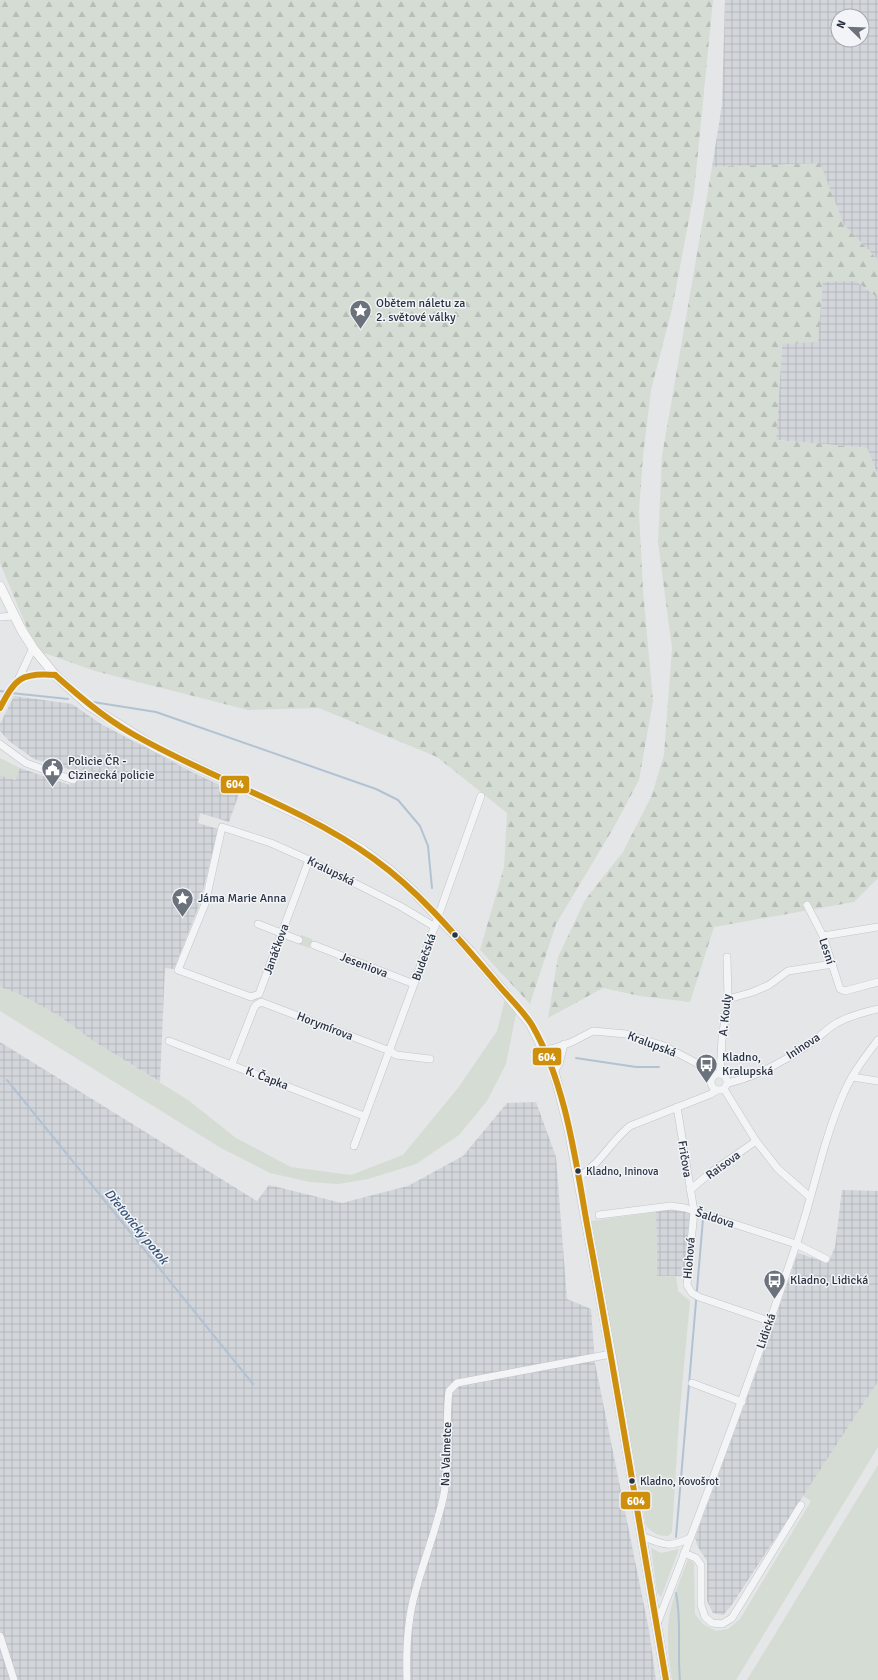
<svg xmlns="http://www.w3.org/2000/svg" width="878" height="1680" font-family="Signika,sans-serif">
<style>
.industrial{fill:url(#industrial-grid);fill-rule:evenodd}
.grass{fill:#d5dcd4}
.forest{fill:url(#forest-firs)}
.lines{fill:none;stroke-linecap:round;stroke-linejoin:round}
.stream{stroke:#b3c2d3;stroke-width:2}
.street-casing{stroke:#c2c4c6;stroke-width:8}
.secondary-casing{stroke:#c2c4c6;stroke-width:10}
.street{stroke:#f3f4f6;stroke-width:7}
.secondary{stroke:#f7f7f7;stroke-width:9}
.bus-1-casing{stroke:#f2f4f8;stroke-width:9}
.bus-1{stroke:#ce8f0d;stroke-width:6}
.bus-dot{fill:#2a3342;stroke:#f2f4f8;stroke-width:1.5}
.labels{text-anchor:middle;stroke-width:3;stroke-linejoin:round;paint-order:stroke}
.bus-label{font-size:11px;fill:#2a3342;stroke:#f2f4f8;text-anchor:start}
.poi-label{font-size:12px;fill:#2a3342;stroke:#f2f4f8;text-anchor:start}
.street-label{font-size:12px;fill:#2a3342;stroke:#f2f4f8}
.water-label{font-size:13px;font-style:italic;fill:#355276;stroke:#f2f4f8}
.line-badge{stroke:#f2f4f8;stroke-width:1.5}
.badge-label{font-size:11px;text-anchor:middle;font-weight:bold;fill:#fff}
</style>
<defs>
<pattern id="industrial-grid" width="8" height="8" patternUnits="userSpaceOnUse"><rect width="8" height="8" fill="#d2d6db"/><path d="M0 4h8M4 0v8" fill="none" stroke="#b4b8bd"/></pattern>
<pattern id="forest-firs" width="22" height="20" patternUnits="userSpaceOnUse"><rect width="22" height="20" fill="#d5dcd4"/><path d="M5 1l3.5 6h-7zM16 11l3.5 6h-7z" fill="#b7bdb7"/></pattern>
</defs>
<rect width="100%" height="100%" fill="#e4e6e8"/>
<g class="industrial">
<path d="M725,0h153v260l-34,-35 -24,-61 -108,3 10,-62zM838,16h24v24h-24z"/>
<path d="M823,281h33l22,17v178l-11,-28 -91,-8 6,-96z"/>
<path d="M14,696l58,8 29,20 91,48 47,22 -10,28 -29,-9 -2,10 20,6 -18,74 -26,66 -9,-1 -5,114 -67,-41 -34,-25 -36,-20 -23,-9v-212l15,5 5,-12 50,17 5,-14 -41,-12 -25,-18 -9,-10v-7z"/>
<path d="M0,1042l257,159 12,-16 73,18 66,-17 55,-30 44,-53 29,-1 20,55 11,142 24,10 4,54 54,267 7,50h-656z"/>
<path d="M842,1190l36,1v191l-147,224 -8,9 -10,-2 -6,-12v-40l-9,-14 -3,-9 68,-184 35,-101 30,10 7,-16z"/>
<path d="M670,1209l22,4 -7,63 -28,1 -1,-67z"/>
</g>
<g class="grass">
<path d="M0,758l20,10 -5,12 -15,-5z"/>
<path d="M301,935l11,4v2l15,6 -14,-3 -4,4 -11,-4z"/>
<path d="M0,987l23,9 36,20 34,25 95,59 48,38 55,29 60,8 52,-20 55,-67 39,-57 8,-32 11,15 -10,50 -19,37 -28,34 -43,29 -48,15 -30,5 -28,-2 -40,-9 -49,-25 -221,-137z"/>
<path d="M656,1212l1,64h19l2,15 12,10 -11,119 -7,112 -4,4c-10,0 -15,-3 -22,-10l-55,-305z"/>
<path d="M878,1382v65l-142,233h-64c-3,-20 -6,-41 -3,-62 3,-20 12,-40 19,-59l6,4 1,51 8,10 13,7 12,-2 12,-10 71,-118 -8,-5z"/>
<path d="M878,1465v215h-131z"/>
<path d="M651,1548l10,5 18,-4 -18,48 -4,-5z"/>
</g>
<g class="forest">
<path d="M0,0h713l-19,193 -22,116 -21,81 -8,66 -4,56 4,78 10,111 -14,79 -25,47 -58,97 -26,80 -50,-54 24,-83 3,-54 -70,-56 -118,-49 -71,2 -153,-39 -59,-21 -36,-87z"/>
<path d="M820,163l24,62 34,35v38l-22,-17 -33,1 -5,60 -36,2 -6,96 91,8 11,28v402l-24,24 -140,25 -24,75 -50,-6 -37,-8 -55,30 10,-61 27,-57 38,-48 29,-57 12,-40 8,-107 -14,-105 4,-87 50,-289z"/>
</g>
<g class="lines">
<g class="stream">
<path d="M0,691l7,1"/>
<path d="M11,693l57,6"/>
<path d="M93,702l63,10 220,77 22,11 22,26 8,20 4,42"/>
<path d="M576,1058l60,9h23"/>
<path d="M7,1080l246,304"/>
<path d="M676,1537l27,-318"/>
<path d="M676,1593c6,28 1,58 4,87"/>
</g>
<defs>
<g id="street">
<path d="M0,617l14,-1"/>
<path d="M19,678l14,-30"/>
<path d="M0,708c15,-29 20,-37 55,-33"/>
<path d="M0,744l26,19 47,17"/>
<path d="M309,860l-50,134 -8,3 -73,-27 27,-66 17,-77 49,16 38,17 91,46 35,21"/>
<path d="M807,905l16,31 17,53 5,2 33,-9"/>
<path d="M258,924l41,16"/>
<path d="M823,936l55,-9"/>
<path d="M314,945l100,39"/>
<path d="M728,999l25,-7 16,-7 19,-14 45,-7"/>
<path d="M169,1041l195,75"/>
<path d="M544,1050l11,-2 17,-6 21,-11 33,3 38,12 42,22 7,8"/>
<path d="M232,1064l22,-56 2,-3 5,-3 129,49 6,4 34,4"/>
<path d="M554,1071l5,-7 5,-20"/>
<circle cx="719" cy="1082" r="8"/>
<path d="M720,1074l2,-35 6,-40 -1,-42"/>
<path d="M852,1077l26,4"/>
<path d="M728,1083c29,-6 63,-26 87,-43 8,-6 14,-13 22,-17 12,-7 28,-11 41,-14"/>
<path d="M724,1089l32,52 22,28 32,28"/>
<path d="M677,1107l17,104 -7,74 5,8 7,4 70,24"/>
<path d="M354,1146l60,-162 67,-188"/>
<path d="M578,1177c22,-12 33,-36 52,-51l81,-32 6,-4"/>
<path d="M690,1190l20,-17 46,-32"/>
<path d="M599,1215l72,-9 14,2 111,36 30,15"/>
<path d="M692,1383l50,19"/>
<path d="M641,1536c22,8 27,13 49,2"/>
<path d="M684,1553l12,5 5,7v40l4,12 7,6 10,1 10,-6 69,-113"/>
<path d="M657,1624c49,-125 96,-251 139,-379 17,-49 26,-102 47,-150 8,-20 22,-38 35,-55"/>
<path d="M0,1636l14,44"/>
<path d="M407,1680c-1,-29 0,-59 8,-87 9,-34 22,-65 29,-99 6,-34 1,-69 5,-103l8,-8 154,-29"/>
</g>
<path id="secondary" d="M0,586l21,43 12,19 22,27 33,30 67,42 165,78 43,25 28,21 21,19 59,62 59,71 24,48 15,59 42,224 55,326"/>
</defs>
<use href="#street" class="street-casing"/>
<use href="#secondary" class="secondary-casing"/>
<use href="#street" class="street"/>
<use href="#secondary" class="secondary"/>
<defs>
<g id="bus-1">
<path d="M55,675c24,21 48,42 76,58 79,46 168,72 243,126 47,34 84,79 121,122 12,15 27,28 37,44 37,64 45,149 59,221 27,144 50,289 75,434"/>
<path d="M0,708c15,-29 21,-36 55,-33"/>
</g>
</defs>
<use href="#bus-1" class="bus-1-casing"/>
<use href="#bus-1" class="bus-1"/>
</g>
<defs>
<symbol id="sight-pin" viewBox="-11 -11 22 30"><path d="M0 17L-7.5 6A9.5 9.5 0 1 1 7.5 6Z" fill="#6b727c" stroke="#f2f4f8"/><path d="M0-6L1.8-2.2L6-1.7L2.9 1.2L3.7 5.4L0 3.3L-3.7 5.4L-2.9 1.2L-6-1.7L-1.8-2.2Z" fill="#fff"/></symbol>
<symbol id="civic-pin" viewBox="-11 -11 22 30"><path d="M0 17L-7.5 6A9.5 9.5 0 1 1 7.5 6Z" fill="#6b727c" stroke="#f2f4f8"/><path d="M-.6-6.5H3V-4.5H.6V-3L4-1V1h2V6H-6V1h2V-1L-.6-3ZM-1.2 2.5V6h2.4V2.5Z" fill="#fff"/></symbol>
<symbol id="bus-pin" viewBox="-11 -11 22 30"><path d="M0 17L-7.5 6A9.5 9.5 0 1 1 7.5 6Z" fill="#6b727c" stroke="#f2f4f8"/><path d="M-5-6H5V4H4V6H2V4H-2V6H-4V4H-5ZM-3.5-4V0h7V-4ZM-3.5 1.2v1.5H-2V1.2ZM2 1.2v1.5H3.5V1.2Z" fill="#fff"/></symbol>
</defs>
<g fill-rule="evenodd">
<use href="#sight-pin" x="348" y="298" width="25" height="34"/>
<use href="#civic-pin" x="40" y="756" width="25" height="34"/>
<use href="#sight-pin" x="170" y="886" width="25" height="34"/>
<use href="#bus-pin" x="694" y="1052" width="25" height="34"/>
<use href="#bus-pin" x="762" y="1268" width="25" height="34"/>
</g>
<g class="bus-dot">
<circle cx="455" cy="935" r="3.5"/>
<circle cx="578" cy="1171" r="3.5"/>
<circle cx="632" cy="1481" r="3.5"/>
</g>
<g class="labels">
<g class="bus-label">
<text x="586" y="1175">Kladno, Ininova</text>
<text x="640" y="1485">Kladno, Kovošrot</text>
</g>
<g class="poi-label">
<text x="376" y="307">Obětem náletu za<tspan x="376" dy="14">2. světové války</tspan></text>
<text x="68" y="765">Policie ČR -<tspan x="68" dy="14">Cizinecká policie</tspan></text>
<text x="198" y="902">Jáma Marie Anna</text>
<text x="722" y="1061">Kladno,<tspan x="722" dy="14">Kralupská</tspan></text>
<text x="790" y="1284">Kladno, Lidická</text>
</g>
<g class="street-label">
<text transform="translate(331 871) rotate(26)" y="4">Kralupská</text>
<text transform="translate(276 949) rotate(-70)" y="4">Janáčkova</text>
<text transform="translate(827 951) rotate(72)" y="4">Lesní</text>
<text transform="translate(424 957) rotate(-70)" y="4">Budečská</text>
<text transform="translate(364 965) rotate(21)" y="4">Jeseniova</text>
<text transform="translate(725 1015) rotate(-84)" y="4">A. Kouly</text>
<text transform="translate(325 1026) rotate(21)" y="4">Horymírova</text>
<text transform="translate(652 1044) rotate(21)" y="4">Kralupská</text>
<text transform="translate(803 1046) rotate(-33)" y="4">Ininova</text>
<text transform="translate(267 1078) rotate(21)" y="4">K. Čapka</text>
<text transform="translate(685 1159) rotate(81)" y="4">Fričova</text>
<text transform="translate(723 1165) rotate(-36)" y="4">Raisova</text>
<text transform="translate(715 1218) rotate(18)" y="4">Šaldova</text>
<text transform="translate(689 1258) rotate(-85)" y="4">Hlohová</text>
<text transform="translate(766 1331) rotate(-71)" y="4">Lidická</text>
<text transform="translate(446 1454) rotate(-88)" y="4">Na Valmetce</text>
</g>
<g class="water-label">
<text transform="translate(137 1226) rotate(51)" y="5">Dřetovický potok</text>
</g>
</g>
<g class="line-badge">
<rect x="220" y="775" width="30" height="19" rx="4" fill="#ce8f0d"/>
<rect x="532" y="1047" width="30" height="19" rx="4" fill="#ce8f0d"/>
<rect x="620" y="1491" width="31" height="19" rx="4" fill="#ce8f0d"/>
</g>
<g class="badge-label">
<text x="235" y="788">604</text>
<text x="547" y="1061">604</text>
<text x="636" y="1505">604</text>
</g>
<g transform="translate(850 28) rotate(293)"><circle r="19" fill="#f2f4f8" stroke="#a2a7af"/>
<path d="M0-3L7 15L0 10L-7 15Z" fill="#6b727c"/>
<text y="-6" font-size="11" font-weight="bold" text-anchor="middle" fill="#2a3342">N</text>
</g>
</svg>
